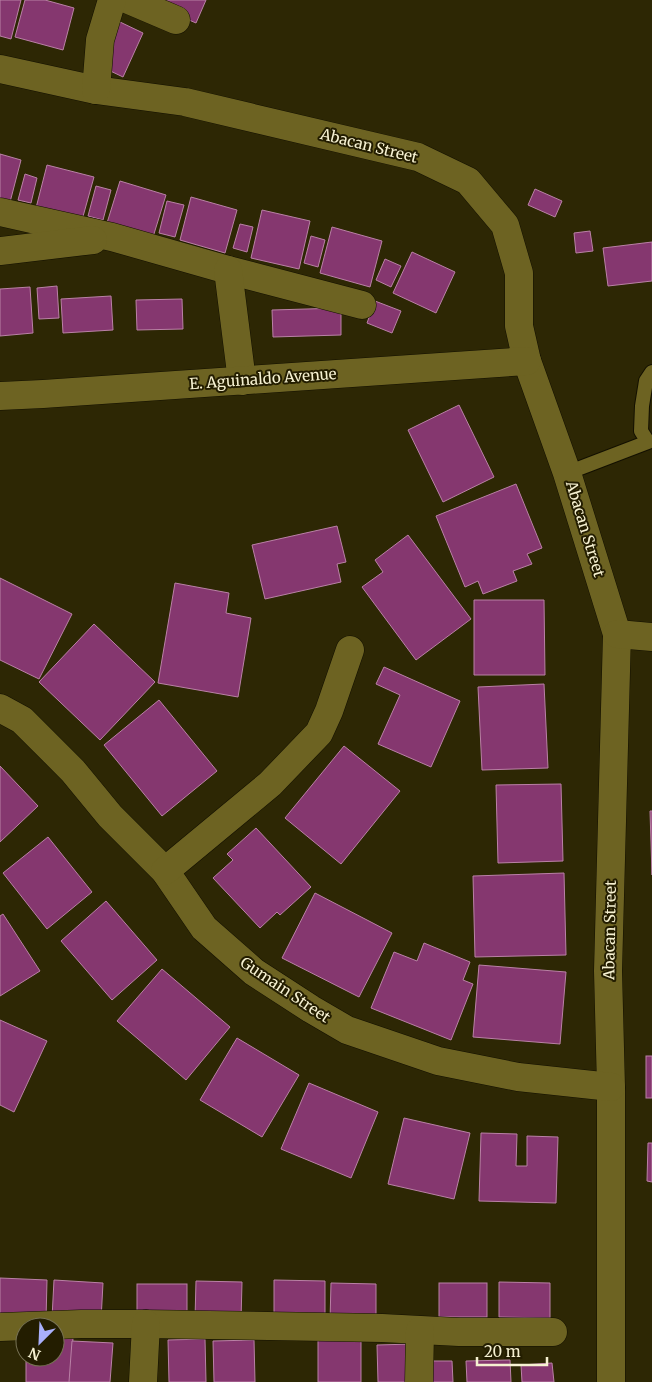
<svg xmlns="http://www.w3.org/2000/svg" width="652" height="1382" font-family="Merriweather,serif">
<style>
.building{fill:#85376f;stroke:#ba81a6}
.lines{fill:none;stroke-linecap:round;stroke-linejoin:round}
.lane-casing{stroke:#131000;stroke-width:16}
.street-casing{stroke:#131000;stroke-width:29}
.lane{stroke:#6d6322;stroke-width:14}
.street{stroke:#6d6322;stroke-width:28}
.labels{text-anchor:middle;stroke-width:4;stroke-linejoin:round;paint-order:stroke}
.street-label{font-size:15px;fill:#f6f1d1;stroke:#231d00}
</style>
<rect width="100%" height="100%" fill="#2d2704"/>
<g class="building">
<path d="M0,0h21l-10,39 -11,-3z"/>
<path d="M25,0h20l29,8 -11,42 -48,-13z"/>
<path d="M162,0h44l-10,23 -37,-16z"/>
<path d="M120,22l23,11 -20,44 -23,-11z"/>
<path d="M0,154l21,6 -12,46 -9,-3z"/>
<path d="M47,165l47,12 -12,43 -46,-12z"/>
<path d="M25,174l12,4 -6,25 -13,-3z"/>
<path d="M120,181l46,14 -13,42 -46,-14z"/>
<path d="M96,186l15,4 -8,30 -15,-4z"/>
<path d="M535,189l27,12 -7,16 -27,-12z"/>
<path d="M191,197l46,13 -12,43 -45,-13z"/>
<path d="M167,201l17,4 -9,32 -16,-4z"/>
<path d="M262,210l48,11 -11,48 -48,-11z"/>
<path d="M240,224l13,3 -6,25 -14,-4z"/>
<path d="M332,227l50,14 -12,46 -50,-14z"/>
<path d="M590,231l3,20 -17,2 -2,-20z"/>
<path d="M311,236l14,4 -7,27 -14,-4z"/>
<path d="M652,242v39l-44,5 -5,-38z"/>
<path d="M412,252l43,20 -19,41 -43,-20z"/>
<path d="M385,259l16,7 -10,21 -15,-7z"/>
<path d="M57,286l2,32 -20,1 -2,-31z"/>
<path d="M30,287l3,46 -33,3v-47z"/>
<path d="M111,296l2,34 -50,3 -2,-34z"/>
<path d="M182,299l1,30 -46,1 -1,-30z"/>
<path d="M375,301l26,10 -9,22 -25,-10z"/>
<path d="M341,308v27l-68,2 -1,-27z"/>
<path d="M459,405l35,72 -51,25 -35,-72z"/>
<path d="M516,484l26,64 -15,6 5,10 -19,7 4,10 -34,13 -5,-13 -13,6 -29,-71z"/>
<path d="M337,526l9,36 -9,2 4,18 -76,17 -13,-54z"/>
<path d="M408,535l63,84 -55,41 -54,-73 21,-15 -8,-12z"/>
<path d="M0,578l72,36 -33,65 -39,-19z"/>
<path d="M175,583l54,10 -3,20 25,5 -13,79 -80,-14z"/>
<path d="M474,600h70l1,75h-71z"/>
<path d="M94,624l61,58 -55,58 -61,-58z"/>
<path d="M384,667l76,34 -29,66 -53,-23 22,-49 -24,-11z"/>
<path d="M544,684l4,84 -66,2 -4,-83z"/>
<path d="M159,700l58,71 -55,45 -58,-71z"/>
<path d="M344,746l56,45 -59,73 -56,-46z"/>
<path d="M0,766l38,40 -38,36z"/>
<path d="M561,784l2,77 -65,2 -2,-78z"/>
<path d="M650,811h2v64z"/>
<path d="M256,828l55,59 -31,28 -3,-3 -17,16 -47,-50 20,-18 -6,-6z"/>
<path d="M48,837l44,55 -45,37 -44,-56z"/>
<path d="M564,873l2,82 -91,2 -2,-81z"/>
<path d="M315,893l77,40 -33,64 -77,-39z"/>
<path d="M106,901l51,59 -45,40 -51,-59z"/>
<path d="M3,914l37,57 -40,25v-80z"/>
<path d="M424,943l46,19 -7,18 10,4 -22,56 -80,-32 23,-56 23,9z"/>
<path d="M479,965l87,7 -6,72 -87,-7z"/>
<path d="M162,969l68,58 -44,53 -69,-59z"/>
<path d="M0,1020l47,21 -33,71 -14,-7z"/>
<path d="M237,1038l62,37 -37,62 -62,-37z"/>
<rect x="646" y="1056" width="6" height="42"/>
<path d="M309,1083l69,29 -27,66 -70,-29z"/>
<path d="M404,1118l66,15 -16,66 -66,-15z"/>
<path d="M481,1133l36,1 -1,32h11v-30l31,1 -2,66 -77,-2z"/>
<path d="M648,1143h4v39l-5,-1z"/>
<path d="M0,1278l47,2 -1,40 -46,-1z"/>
<path d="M54,1280l49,3 -2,37 -49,-2z"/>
<path d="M274,1280l51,1v41h-51z"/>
<path d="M196,1281l46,1 -1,38 -46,-1z"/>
<path d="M499,1282l51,1v35l-51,-1z"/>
<path d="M331,1283l45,1v38l-46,-1z"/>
<rect x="439" y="1283" width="48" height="34"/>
<rect x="137" y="1284" width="50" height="35"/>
<path d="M55,1334h18l-1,48h-46v-25h29z"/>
<path d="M205,1339l1,43h-37l-1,-42z"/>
<rect x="318" y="1339" width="43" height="43"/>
<path d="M254,1340l1,42h-41l-1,-41z"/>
<path d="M72,1341l41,2 -3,39h-41z"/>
<path d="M413,1344l1,38h-36l-1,-37z"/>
<path d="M510,1360l1,22h-44l-1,-21z"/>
<path d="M423,1361h29l1,21h-30z"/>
<path d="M552,1363l2,19h-32l-1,-17z"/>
</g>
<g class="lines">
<defs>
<path id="lane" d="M567,473l81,-31 -7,-11 1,-25 4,-25 6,-9"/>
<g id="street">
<path d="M129,0l47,20"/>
<path d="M0,69l96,21 89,12 233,55 50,24 37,44 14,48v53l8,35 40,112 50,161 -9,337 3,116v295"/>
<path d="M96,90l4,-50 12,-40"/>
<path d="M0,212l112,25 116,33 134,35"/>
<path d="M0,251l93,-11"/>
<path d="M228,270l14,111"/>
<path d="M0,396l43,-2 484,-33"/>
<path d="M617,634l35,3"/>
<path d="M0,708l22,12 51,51 37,45 55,55 39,57 50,44 57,37 36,21 91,31 80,16 93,10"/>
<path d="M165,871l105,-87 49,-51 10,-22 21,-61"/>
<path d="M0,1327l81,-3h65l236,4 77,4h94"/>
<path d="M143,1382l3,-58"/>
<path d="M419,1382l1,-51"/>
</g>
</defs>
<use href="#lane" class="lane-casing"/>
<use href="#street" class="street-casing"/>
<use href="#lane" class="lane"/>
<use href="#street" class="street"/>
</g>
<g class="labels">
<g class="street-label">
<text transform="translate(369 146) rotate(14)" y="5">Abacan Street</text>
<text transform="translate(263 379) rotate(-4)" y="5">E. Aguinaldo Avenue</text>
<text transform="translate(585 529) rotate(73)" y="5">Abacan Street</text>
<text transform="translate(610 930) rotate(-89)" y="5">Abacan Street</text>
<text transform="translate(285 990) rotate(34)" y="5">Gumain Street</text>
</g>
</g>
<g transform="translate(40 1342) rotate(204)"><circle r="24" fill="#231d00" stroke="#777254"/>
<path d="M0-4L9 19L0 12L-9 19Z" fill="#aab0fb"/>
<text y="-8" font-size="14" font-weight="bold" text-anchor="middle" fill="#f6f1d1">N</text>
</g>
<path d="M477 1357v8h70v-8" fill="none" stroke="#f6f1d1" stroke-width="2.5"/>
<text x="484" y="1357" font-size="15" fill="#f6f1d1" stroke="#231d00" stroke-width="4" paint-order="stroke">20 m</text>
</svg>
